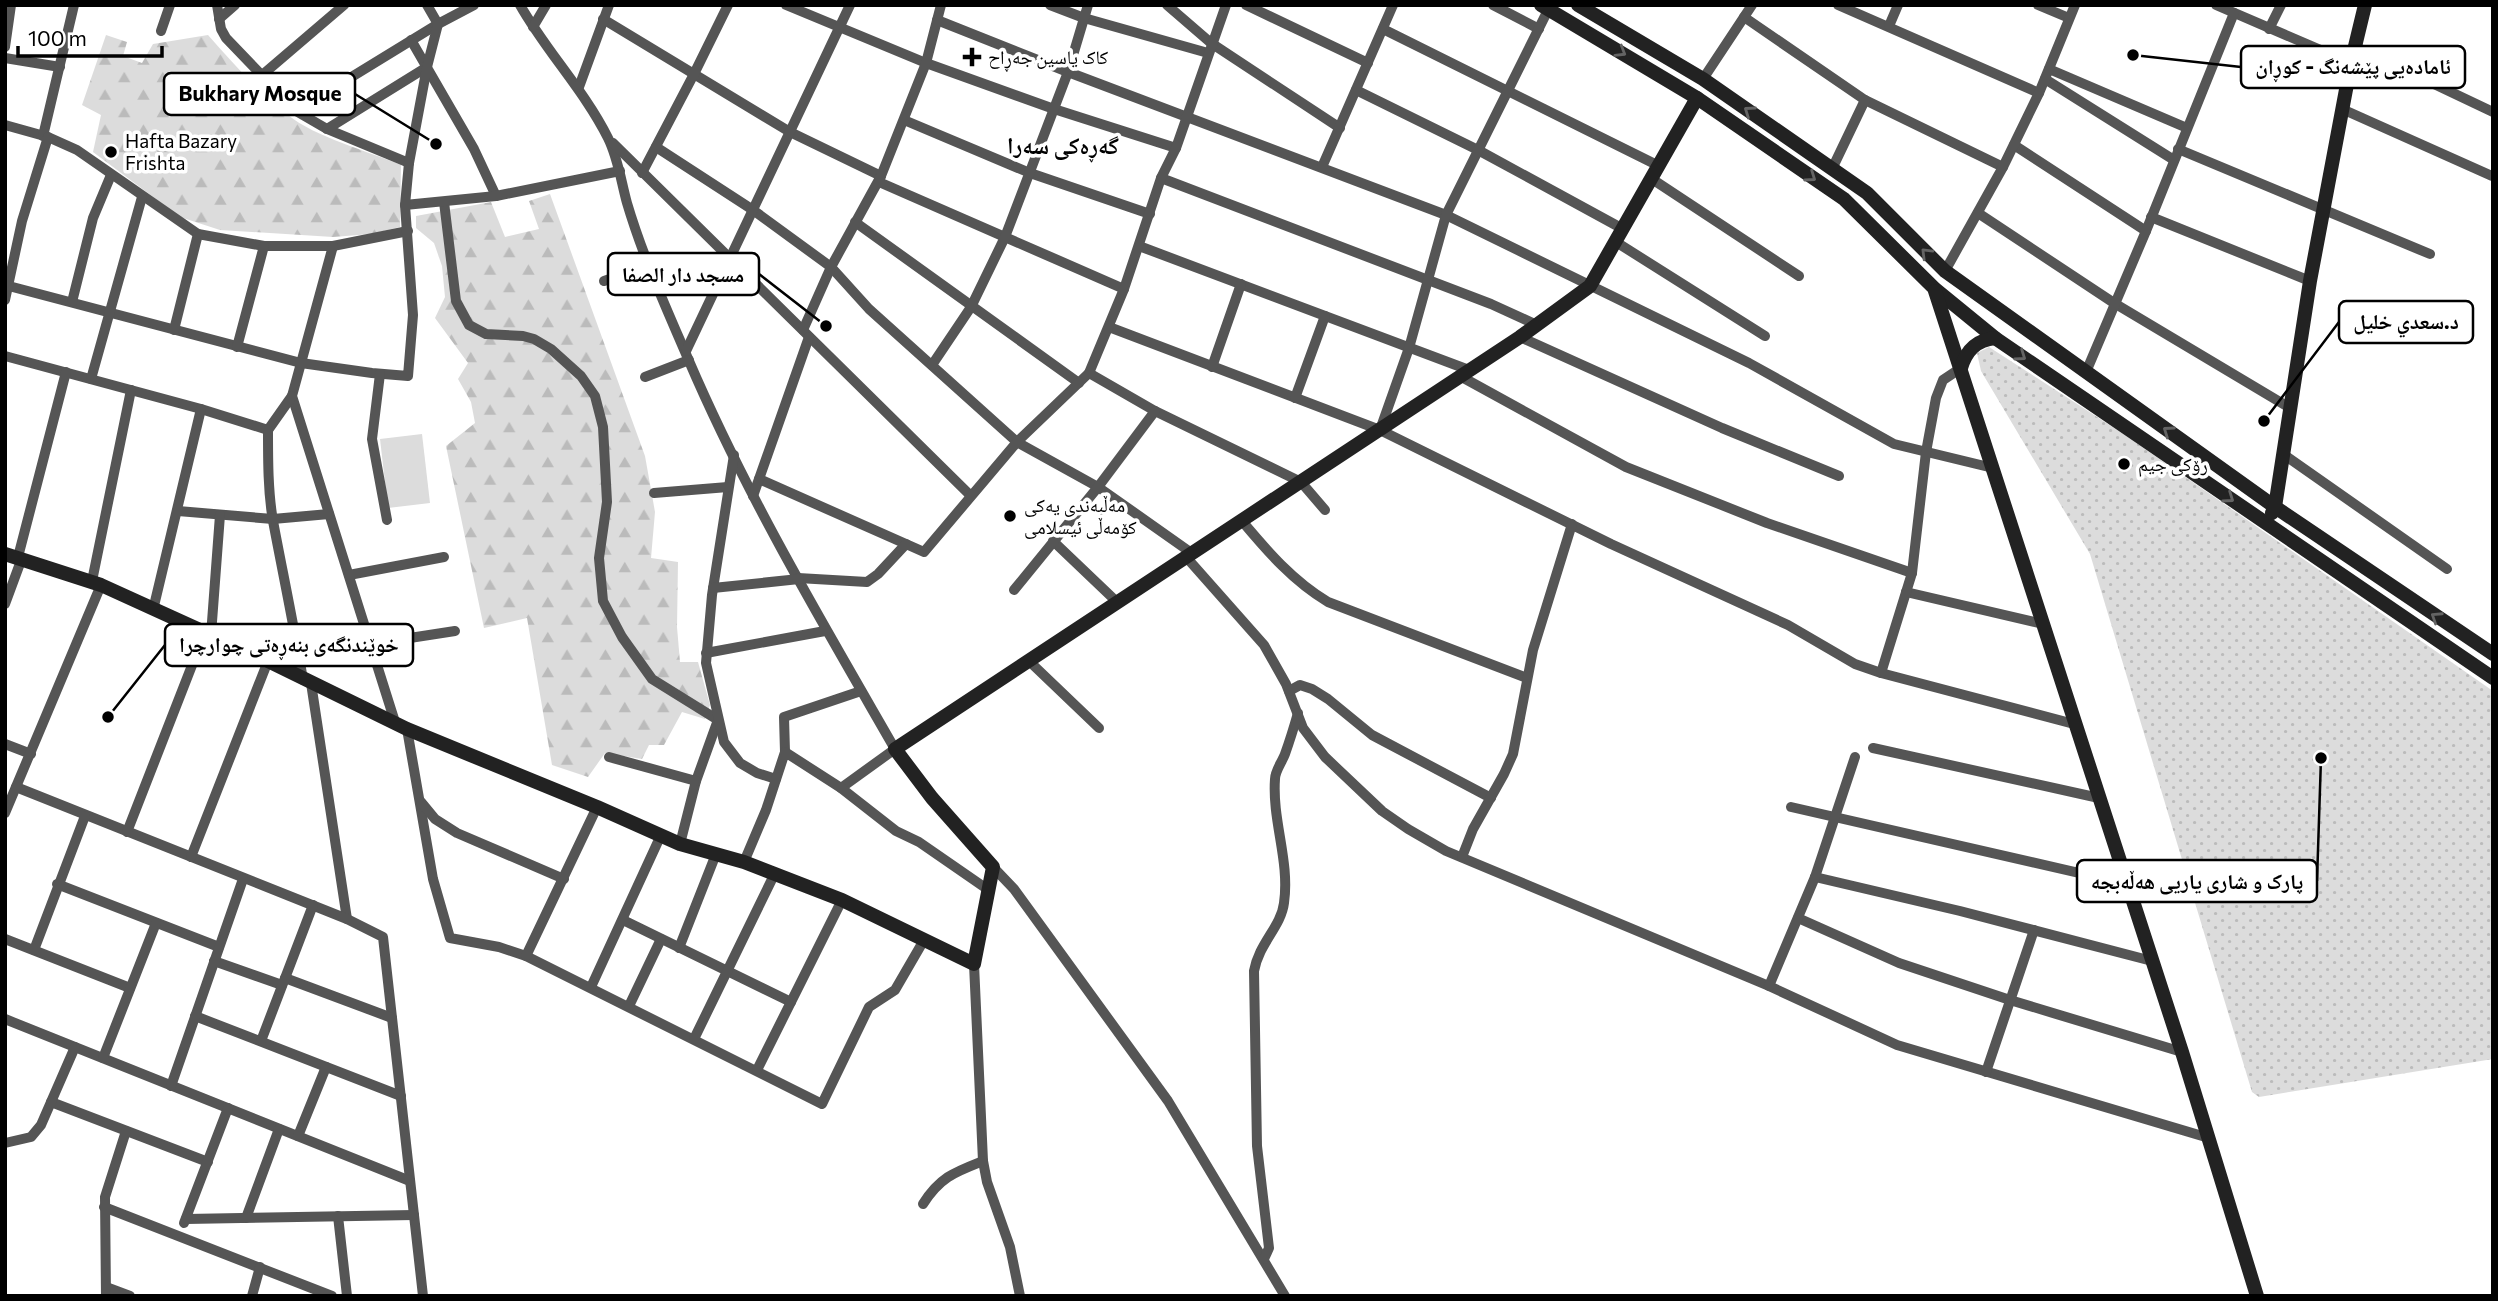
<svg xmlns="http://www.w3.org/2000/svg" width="2498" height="1301" font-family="Commissioner,'Noto Naskh Arabic',sans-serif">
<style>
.grass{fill:#dcdcdc}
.forest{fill:url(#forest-firs)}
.park{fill:url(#park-dots)}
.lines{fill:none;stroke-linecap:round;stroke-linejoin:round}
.street{stroke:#555;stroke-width:10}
.secondary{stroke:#222;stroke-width:14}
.oneway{stroke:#646464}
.poi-dot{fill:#000;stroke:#fff;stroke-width:2.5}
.labels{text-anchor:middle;stroke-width:7;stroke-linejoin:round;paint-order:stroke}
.poi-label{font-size:19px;fill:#000;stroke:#fff;text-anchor:start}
.quarter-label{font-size:23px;font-weight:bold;fill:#000;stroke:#fff}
.leader{fill:none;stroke:#000;stroke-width:2.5}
.callout-dot{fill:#000;stroke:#fff;stroke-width:2.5}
.callout{fill:#fff;stroke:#000;stroke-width:2.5}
.callout-label{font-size:21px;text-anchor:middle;font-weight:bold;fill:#000}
</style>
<defs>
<pattern id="forest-firs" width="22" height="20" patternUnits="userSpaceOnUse" patternTransform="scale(1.75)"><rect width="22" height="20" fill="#dcdcdc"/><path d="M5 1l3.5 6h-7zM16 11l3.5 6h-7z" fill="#bbb"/></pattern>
<pattern id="park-dots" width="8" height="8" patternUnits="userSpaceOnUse" patternTransform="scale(1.75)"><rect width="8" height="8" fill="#dcdcdc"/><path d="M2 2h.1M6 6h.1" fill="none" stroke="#bbb" stroke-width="1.8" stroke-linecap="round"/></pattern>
</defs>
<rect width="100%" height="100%" fill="#fff"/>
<path class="grass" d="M422,434l8,69 -42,5 -8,-69z"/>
<g class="forest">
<path d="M106,35l21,7 -4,14 19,7 11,-19 55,-9c25,28 50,57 80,80 27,22 80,36 113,50l-1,62 -29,7 -38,3 -113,-7 -40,-13 -87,-65 8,-37 -19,-10z"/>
<path d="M550,194l95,262 10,56 -4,46 27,4 -1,65 3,35h18l12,43 -5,14 -23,-7 -18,33h-15l-7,14 -37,-6 -17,24 -36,-12 -25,-147 -43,10 -38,-182 29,-23 -4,-21 -13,-23 10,-16 -33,-45 10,-21 -3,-31 -8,-23 -18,-15v-12l75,-14 14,35 34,-8 -10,-28z"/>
</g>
<path class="park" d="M1989,347l136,88 368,256v368l-234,38 -7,-5 -162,-538 -109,-183 -4,-18z"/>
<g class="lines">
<g class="street">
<path d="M217,5l4,24 5,9 70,73 31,18 82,34"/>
<path d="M520,5c26,46 64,85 88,133 10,20 13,43 19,65 16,54 40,107 62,158 58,135 133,261 206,388l-54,39"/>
<path d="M786,5l140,58 128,46 122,39"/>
<path d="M1050,5l34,13 124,35"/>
<path d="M1167,5l44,38 129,85"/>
<path d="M1246,5l122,58"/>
<path d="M1493,5l46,24"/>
<path d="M1838,5l201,88"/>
<path d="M2038,5l31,13"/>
<path d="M2216,5l135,58"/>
<path d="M1744,17l121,83 138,67"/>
<path d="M219,19l16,-14"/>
<path d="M603,19l187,113 91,44"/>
<path d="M937,20l131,52 378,143 303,148 145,81 99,24"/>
<path d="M1889,26l9,-21"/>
<path d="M533,27l13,-22"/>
<path d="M1383,29l276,137"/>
<path d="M2269,29l12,-24"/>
<path d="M161,31l9,-26"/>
<path d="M411,40l63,109 22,47"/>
<path d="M2354,46l139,66"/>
<path d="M5,47l6,-42"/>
<path d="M5,58l55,9"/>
<path d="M2049,69l138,59"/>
<path d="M261,76l83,-71"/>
<path d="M1703,79l49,-74"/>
<path d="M2045,79l129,81"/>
<path d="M579,87l30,-82"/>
<path d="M1356,90l122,60 145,79"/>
<path d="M2342,109l150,67"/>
<path d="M296,111l142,-87 36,-19"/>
<path d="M904,120l126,53 120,41"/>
<path d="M5,125l43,12 29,13 121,84 66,12h69l75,-15"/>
<path d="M327,129l100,-62"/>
<path d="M43,136l31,-131"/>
<path d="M613,143l357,352"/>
<path d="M2014,145l132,86"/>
<path d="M656,147l97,63 78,57 38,42 148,133 81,45 95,67"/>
<path d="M2178,149l252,105"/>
<path d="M1322,167l71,-162"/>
<path d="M1832,169l33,-69"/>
<path d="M642,173l52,-99 34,-69"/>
<path d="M1161,178l330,126 46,21"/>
<path d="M1652,179l147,97"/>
<path d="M879,182l245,107"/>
<path d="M444,202l12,99 13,24 17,9 37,2 11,3 17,10 30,27 14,20 8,31 4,75 -8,56 4,43 19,36 30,42 66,41 -22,61 -16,63"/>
<path d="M405,205l91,-9 124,-25"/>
<path d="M1978,213l136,90 176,105"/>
<path d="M2151,217l159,64"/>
<path d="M855,222l224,161"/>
<path d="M1616,242l149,94"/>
<path d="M333,246l-41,150 103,326"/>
<path d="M1139,246l330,124"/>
<path d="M1945,271l58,-104 36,-74 36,-88"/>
<path d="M604,281l46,-16"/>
<path d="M5,285l296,78 71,10 36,3 5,-61 -8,-110 4,-42 18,-96 11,-43 -11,-19"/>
<path d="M5,300l17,-79 26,-84"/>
<path d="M72,302l21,-84 18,-43"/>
<path d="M1109,327l271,103 231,114 177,81 67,39 26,9 193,51"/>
<path d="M174,330l24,-96"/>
<path d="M803,330l28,-63 50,-91 45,-113 15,-58"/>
<path d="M1520,337l202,91 117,48"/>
<path d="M237,347l27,-101"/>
<path d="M686,351l164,-346"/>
<path d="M5,356l196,53 67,21 24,-34"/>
<path d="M932,365l39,-58 34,-70 63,-165 20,-67"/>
<path d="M1212,367l29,-83"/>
<path d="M2086,372l60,-141 88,-218"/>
<path d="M1089,373l66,38 146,71 24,28"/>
<path d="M380,374l-8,65 15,81"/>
<path d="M1460,376l166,91 141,56 145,50"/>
<path d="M645,377l44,-17"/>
<path d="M91,379l51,-182"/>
<path d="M1295,398l30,-82"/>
<path d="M268,430c0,31 0,62 5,91 10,53 21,105 30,159"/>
<path d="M1380,430l29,-82 37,-133 102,-205"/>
<path d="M2283,454l164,115"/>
<path d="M734,455l-22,140 -6,68 18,79 16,21 17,10 19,6"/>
<path d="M759,479l147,65"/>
<path d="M654,493l74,-6"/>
<path d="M753,496l56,-159"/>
<path d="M178,511l95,8 56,-5"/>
<path d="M1242,521c26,31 51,60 86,81l199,76"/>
<path d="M1053,541l65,62"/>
<path d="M18,557l48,-185"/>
<path d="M1187,558l77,87 22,39 17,44 22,29 57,54 26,18 38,22 323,135 128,59 312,93"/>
<path d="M349,575l95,-18"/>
<path d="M798,578l69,4 11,-8 28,-30 18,8 93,-110 72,-69 35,-84 37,-111 15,-30 50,-143"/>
<path d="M92,581l39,-191"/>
<path d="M713,588l86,-9"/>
<path d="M1014,590l84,-103 57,-76"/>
<path d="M1906,592l137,32"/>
<path d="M5,604l17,-46"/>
<path d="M153,610l48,-201"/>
<path d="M211,635l9,-120"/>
<path d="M371,644l84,-13"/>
<path d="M706,653l119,-22"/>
<path d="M1030,662l69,66"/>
<path d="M1881,673l31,-100 14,-121 10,-54 7,-18 18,-12"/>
<path d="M311,683l36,236"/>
<path d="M1289,691l11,-6 12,4 16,10 44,36 119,63"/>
<path d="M407,729l26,150 17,59 49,9 27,9 296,148 47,-97 26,-17 29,-50"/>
<path d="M5,744l26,10"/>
<path d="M1873,748l226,50"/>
<path d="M785,752l-1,-35 77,-26"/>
<path d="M609,757l87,24"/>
<path d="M16,787l331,132 36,18 40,359"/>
<path d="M421,802l14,17 22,14 107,46"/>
<path d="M1791,807l336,77"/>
<path d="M5,813l96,-228"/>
<path d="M127,832l78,-200"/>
<path d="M191,857l77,-196"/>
<path d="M1462,857l11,-28 31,-55 9,-20 20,-104 39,-126"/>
<path d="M744,862l22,-52 19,-58 56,36 55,43 23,11 68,47"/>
<path d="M993,867l21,22 154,212 117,195"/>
<path d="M1815,877l145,34 192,50"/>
<path d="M57,884l162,63"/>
<path d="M1798,918l101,45 111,37 172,52"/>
<path d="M623,920l168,82"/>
<path d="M5,939l125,49"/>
<path d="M679,948l37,-94"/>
<path d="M34,950l51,-134"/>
<path d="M526,956l71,-149"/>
<path d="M214,961l68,24"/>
<path d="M974,964l9,197 4,21 23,65 10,49"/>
<path d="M285,978l107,40"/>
<path d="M1769,986l46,-109 40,-120"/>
<path d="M591,987l70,-152"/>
<path d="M629,1006l32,-67"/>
<path d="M195,1016l206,80"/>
<path d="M5,1019l405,162"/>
<path d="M694,1039l81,-166"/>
<path d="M261,1041l52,-136"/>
<path d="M103,1058l53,-135"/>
<path d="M757,1070l85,-170"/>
<path d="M1986,1072l48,-142"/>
<path d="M171,1086l72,-207"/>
<path d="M51,1102l157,60"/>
<path d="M298,1136l28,-69"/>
<path d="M5,1143l26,-6 10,-12 34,-78"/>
<path d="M923,1204c17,-27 32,-32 60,-43"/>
<path d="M104,1207l228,89"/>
<path d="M338,1216l9,80"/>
<path d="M246,1218l33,-89"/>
<path d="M186,1219l228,-4"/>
<path d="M184,1223l44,-115"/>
<path d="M1264,1259l5,-11 -12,-102 -3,-175c5,-28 27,-44 30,-68 6,-42 -12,-82 -9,-124 0,-8 7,-17 10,-25 5,-14 9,-27 13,-41"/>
<path d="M106,1287l24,9"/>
<path d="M106,1296l-1,-99 21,-66"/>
<path d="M252,1296l8,-29"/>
</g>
<g class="secondary">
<path d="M1541,5l156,93 147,101 91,90 60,49 498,340"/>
<path d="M1578,5l125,74 164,114 78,78 330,236 218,147"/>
<path d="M1935,291l247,761 75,244"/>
<path d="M1961,368c5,-17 15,-28 34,-30"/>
<path d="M2272,513l3,-6 35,-226 41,-218 14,-58"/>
<path d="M5,554l96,31 167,76 139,68 190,78 83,37 64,18 98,38 132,64 19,-97 -61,-69 -37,-49 625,-412 70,-51 107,-188"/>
</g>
</g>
<defs><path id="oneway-chevron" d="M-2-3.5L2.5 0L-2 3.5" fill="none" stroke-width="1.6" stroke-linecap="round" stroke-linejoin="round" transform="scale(1.75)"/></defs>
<g class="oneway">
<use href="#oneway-chevron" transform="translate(1621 52) rotate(31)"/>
<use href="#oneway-chevron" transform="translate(1749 111) rotate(-145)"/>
<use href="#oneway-chevron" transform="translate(1811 177) rotate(35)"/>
<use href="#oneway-chevron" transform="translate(1926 253) rotate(-135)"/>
<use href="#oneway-chevron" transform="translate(2021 356) rotate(35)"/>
<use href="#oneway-chevron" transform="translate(2168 431) rotate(-145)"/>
<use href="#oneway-chevron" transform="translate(2229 498) rotate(35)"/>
<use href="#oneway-chevron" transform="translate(2436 617) rotate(-147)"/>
</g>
<g class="poi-dot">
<path d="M968.5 46.5h7v7h7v7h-7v7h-7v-7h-7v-7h7z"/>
<circle cx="111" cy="152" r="7"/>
<circle cx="2124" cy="464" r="7"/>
<circle cx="1010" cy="516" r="7"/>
</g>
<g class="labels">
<g class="poi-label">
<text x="988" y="64">کاک یاسین جەڕاح</text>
<text x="125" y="148">Hafta Bazary<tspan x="125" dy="22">Frishta</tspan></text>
<text x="2138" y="471">رۆکی جیم</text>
<text x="1024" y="512">مەڵبەندی یەکی<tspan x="1024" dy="22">کۆمەڵی ئیسلامی</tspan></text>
</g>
<g class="quarter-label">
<text x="1063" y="154">گەڕەکی سەرا</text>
</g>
</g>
<path class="leader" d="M2133 55L2241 67M436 144L355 94M826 326L759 274M2264 421L2339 322M108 717L165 645M2321 758L2317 881"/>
<g class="callout-dot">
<circle cx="2133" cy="55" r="7"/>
<circle cx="436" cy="144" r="7"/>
<circle cx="826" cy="326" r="7"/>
<circle cx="2264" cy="421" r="7"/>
<circle cx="108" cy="717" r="7"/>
<circle cx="2321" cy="758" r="7"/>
</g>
<g class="callout">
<rect x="2241" y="46" width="224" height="42" rx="7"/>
<rect x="164" y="73" width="191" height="42" rx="7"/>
<rect x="608" y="253" width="151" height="42" rx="7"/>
<rect x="2339" y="301" width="134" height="42" rx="7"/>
<rect x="165" y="624" width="248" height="42" rx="7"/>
<rect x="2077" y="860" width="240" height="42" rx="7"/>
</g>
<g class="callout-label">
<text x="2353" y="74">ئامادەیی پێشەنگ - کوڕان</text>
<text x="260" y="101">Bukhary Mosque</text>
<text x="683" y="282">مسجد دار الصفا</text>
<text x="2406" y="329">د.سعدي خليل</text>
<text x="289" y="652">خوێندنگەی بنەڕەتی چوارچرا</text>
<text x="2197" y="889">پارک و شاری یاریی ھەڵەبجە</text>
</g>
<rect width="2498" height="1301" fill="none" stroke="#000000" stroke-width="14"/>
<path d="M18 46v10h144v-10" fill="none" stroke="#000000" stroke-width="3.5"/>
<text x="28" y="46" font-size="21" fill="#000000" stroke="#ffffff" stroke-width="5" paint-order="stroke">100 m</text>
</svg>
